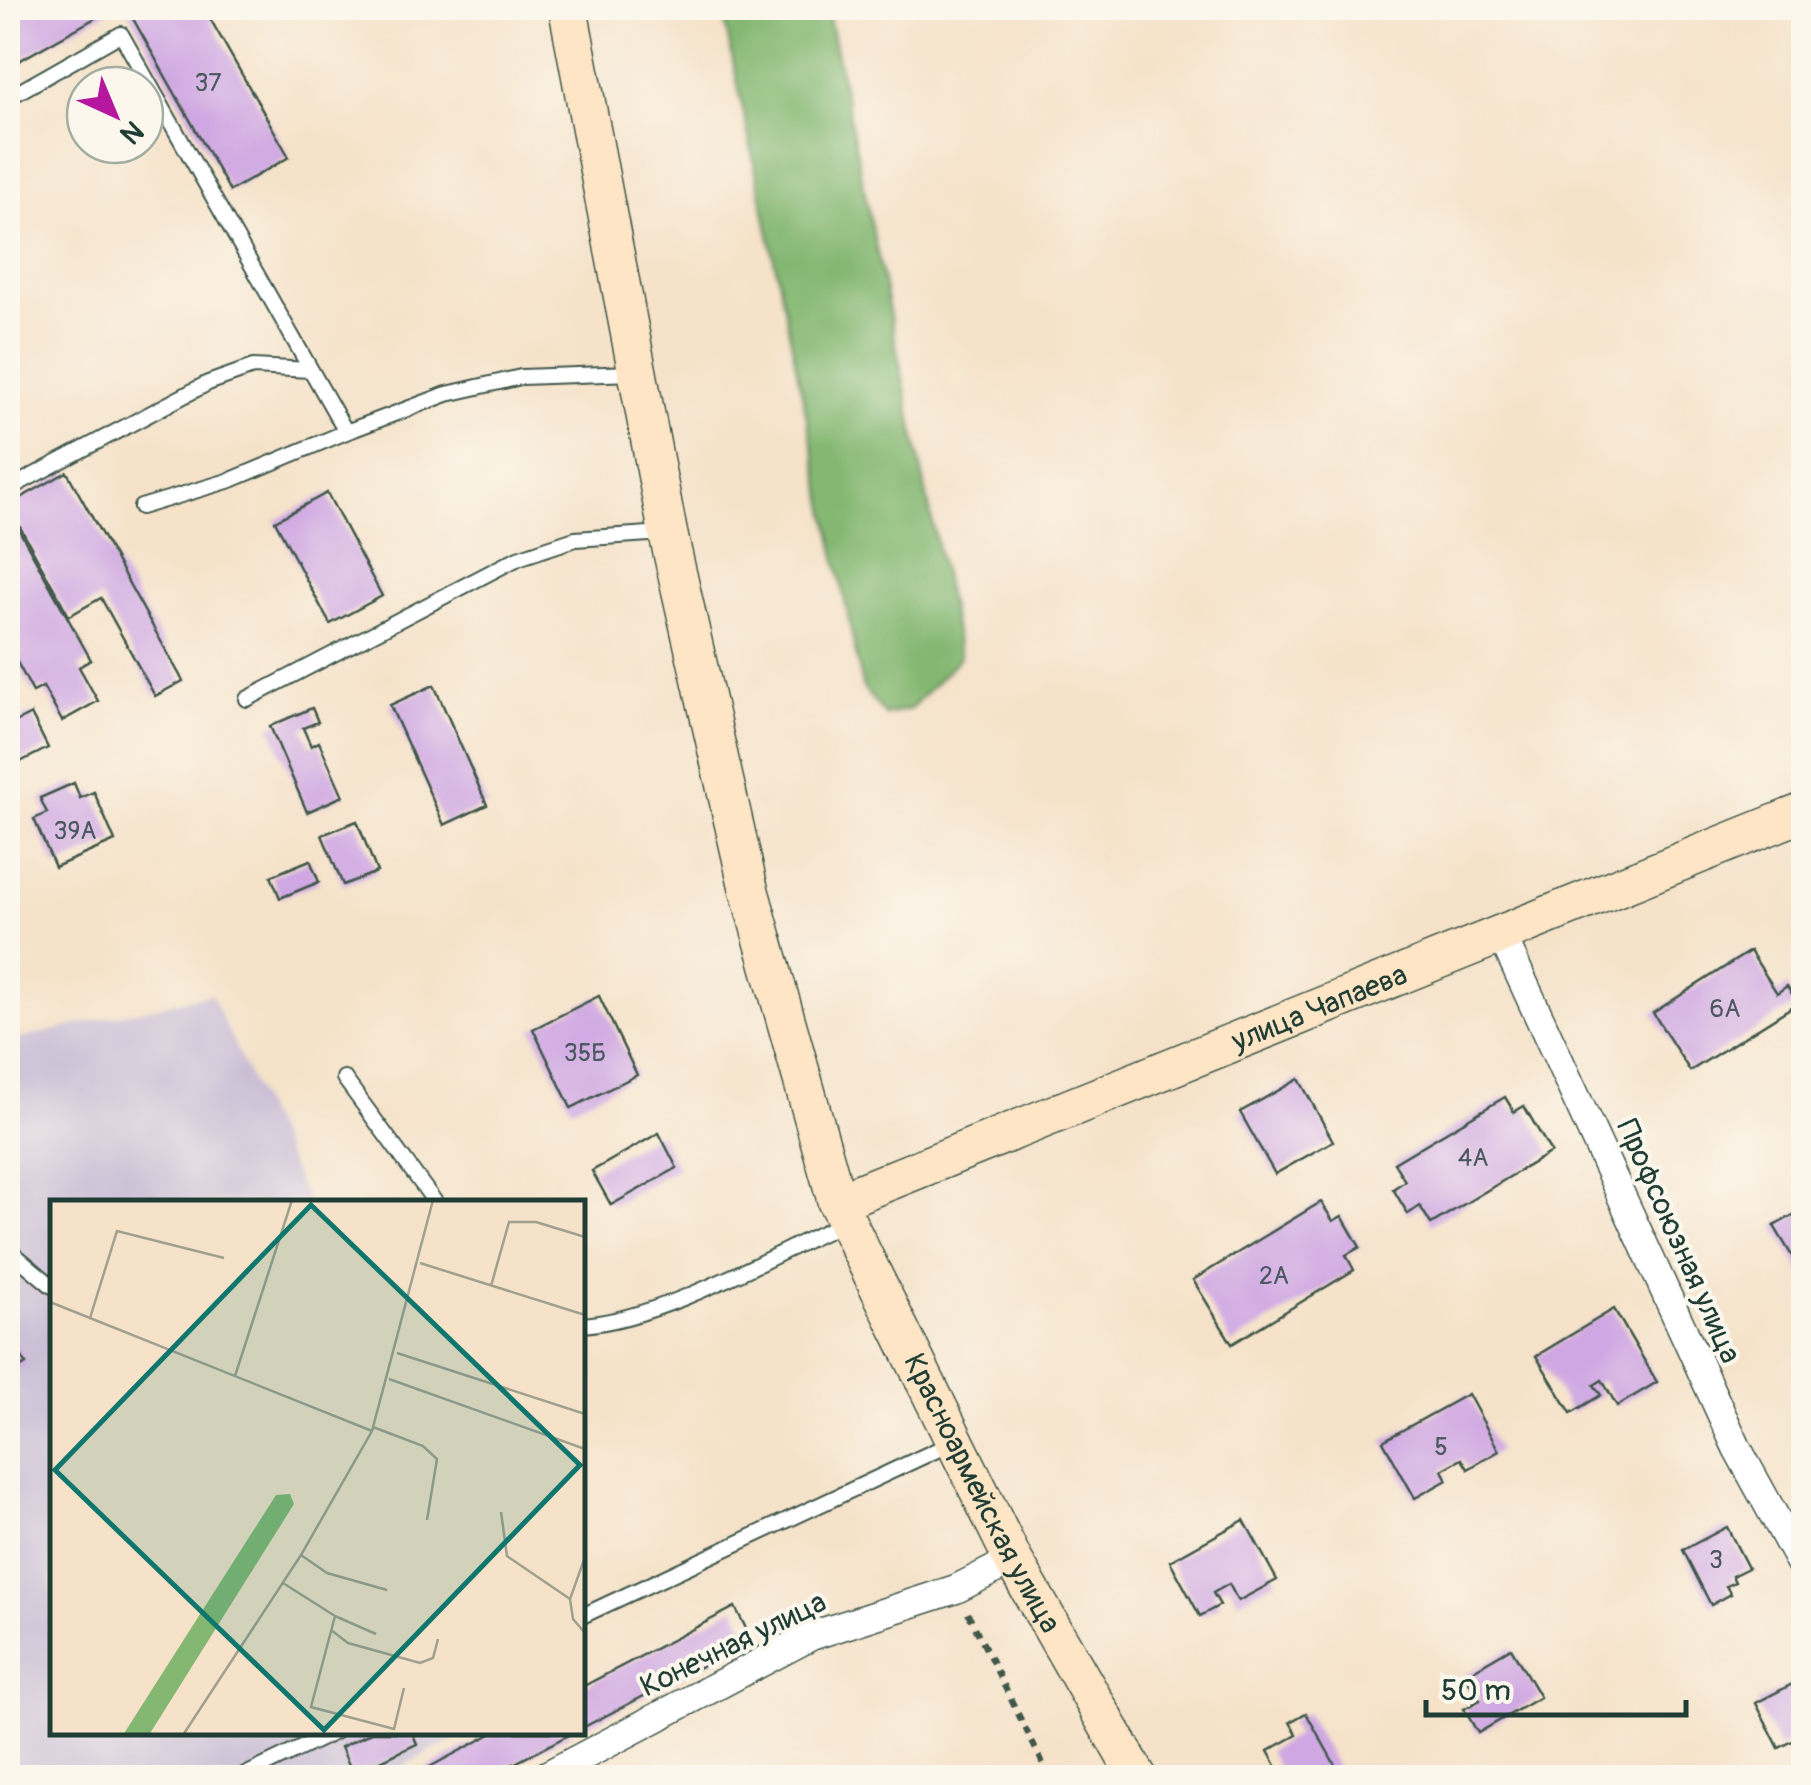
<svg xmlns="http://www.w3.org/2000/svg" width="1811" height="1785" font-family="Pangolin,sans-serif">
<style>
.industrial{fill:#cbbfd6}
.forest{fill:#84b872;stroke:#527a53;stroke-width:2.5}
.building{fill:#cfa7e2}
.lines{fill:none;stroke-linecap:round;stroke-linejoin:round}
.lane-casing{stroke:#3f564a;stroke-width:18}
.street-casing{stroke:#3f564a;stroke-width:31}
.secondary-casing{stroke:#3f564a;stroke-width:41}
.path{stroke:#3f564a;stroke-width:6;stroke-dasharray:8 8;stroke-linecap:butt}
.lane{stroke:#fff;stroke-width:14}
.street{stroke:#fff;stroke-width:28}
.secondary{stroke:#fde5c5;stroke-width:38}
.labels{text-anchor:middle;stroke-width:8;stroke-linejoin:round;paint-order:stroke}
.number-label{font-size:25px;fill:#4b5860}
.street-label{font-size:30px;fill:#1f3d34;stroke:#fbf7ec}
.inset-road{fill:none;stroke:#9fa08d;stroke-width:2.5}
.view{fill:#0f766e;fill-opacity:0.15;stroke:#0f766e;stroke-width:5}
.inset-edge{fill:none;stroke:#1f3d34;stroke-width:5}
</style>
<rect width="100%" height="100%" fill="#fbf7ec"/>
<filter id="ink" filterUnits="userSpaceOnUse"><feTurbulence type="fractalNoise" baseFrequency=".01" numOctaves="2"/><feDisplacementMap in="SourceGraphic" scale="20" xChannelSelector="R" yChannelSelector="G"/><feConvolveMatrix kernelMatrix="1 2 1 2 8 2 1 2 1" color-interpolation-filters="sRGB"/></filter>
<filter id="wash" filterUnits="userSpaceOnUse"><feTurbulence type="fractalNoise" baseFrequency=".0048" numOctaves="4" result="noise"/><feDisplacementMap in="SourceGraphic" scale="40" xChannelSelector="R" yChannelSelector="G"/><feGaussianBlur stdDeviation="2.25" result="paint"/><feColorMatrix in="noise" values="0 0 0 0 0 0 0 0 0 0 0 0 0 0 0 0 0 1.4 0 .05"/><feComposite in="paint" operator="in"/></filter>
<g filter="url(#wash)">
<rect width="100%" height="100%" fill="#f5e2c9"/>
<path class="industrial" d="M211,994l96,208h-255v530l414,1 -84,44h-374v-736z"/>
<path class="forest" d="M722,8h105l133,649 -50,52 -25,6 -22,-27z"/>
<g id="blocks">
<g class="building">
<path d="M8,8h105l-105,59z"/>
<path d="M127,8h77l85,149 -59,34z"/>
<path d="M67,472l116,209 -28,15 -54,-98 -32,18 -61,-111z"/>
<path d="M327,493l55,103 -52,28 -55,-103z"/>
<path d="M14,521l77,139 -12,7 19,34 -36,20 -19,-34 -10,5 -25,-47v-120z"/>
<path d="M434,685l53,120 -43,20 -54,-120z"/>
<path d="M312,708l6,14 -15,6 8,18 8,-4 24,54 -36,16 -37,-86z"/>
<path d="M31,714l17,34 -40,20v-42z"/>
<path d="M74,783l6,15 14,-6 21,49 -60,26 -21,-48 13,-6 -7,-15z"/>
<path d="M357,821l20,51 -34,13 -21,-50z"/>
<path d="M310,860l9,22 -39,16 -9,-22z"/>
<path d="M1750,951l27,42 10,-7 11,17 -108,68 -37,-58z"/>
<path d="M599,996l38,79 -66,33 -38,-79z"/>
<path d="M1299,1079l34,62 -58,33 -35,-62z"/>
<path d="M1505,1097l9,15 10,-6 27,46 -120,72 -11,-18 -12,8 -15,-25 12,-8 -11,-18z"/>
<path d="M659,1133l18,35 -66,37 -19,-34z"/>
<path d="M1321,1202l12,19 9,-5 18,31 -14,8 8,15 -122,74 -39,-64z"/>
<path d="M1804,1209v67l-30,-50z"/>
<path d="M1614,1309l43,73 -40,24 -15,-26 -8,5 7,10 -30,18 -35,-57z"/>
<path d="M8,1332l18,32 -18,11z"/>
<path d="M1468,1394l31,57 -31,18 -6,-10 -20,11 5,10 -32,18 -32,-57z"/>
<path d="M1244,1520l33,60 -39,21 -9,-17 -16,9 7,12 -20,11 -30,-55z"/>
<path d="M1727,1527l21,41 -16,8 3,6 -9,4 5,8 -20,11 -28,-55z"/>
<path d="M735,1607l17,33 -170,88v-41z"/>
<path d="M1511,1648l29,49 -62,36 -14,-24 16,-9 -15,-25z"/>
<path d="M1804,1678v57l-25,13 -23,-45z"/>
<path d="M1306,1713l33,59 -9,6h-47l-15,-27 29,-16 -7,-13z"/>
<path d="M372,1732h40l5,12 -64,30 -12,-27z"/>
<path d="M495,1732h79l-87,46h-78z"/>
</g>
</g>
</g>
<g filter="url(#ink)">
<use href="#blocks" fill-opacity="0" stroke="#3f564a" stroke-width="2.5"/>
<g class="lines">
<defs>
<g id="lane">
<path d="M8,98l113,-64 225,398 101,-38 74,-17 112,-4"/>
<path d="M8,489l200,-106 45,-16 57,3"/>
<path d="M141,507l90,-27 115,-48"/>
<path d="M247,699l271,-141 57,-19 89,-6"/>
<path d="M344,1078l91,124"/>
<path d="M8,1249l44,37"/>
<path d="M582,1325c81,-6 188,-69 264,-103"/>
<path d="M582,1616l372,-174"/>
<path d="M239,1778l96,-46"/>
</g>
<g id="street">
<path d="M1502,936l235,512 67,122"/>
<path d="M542,1778l269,-142 145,-47 57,-29"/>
</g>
<g id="secondary">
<path id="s1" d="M568,8l100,525 80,353 89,316 176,358 125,218"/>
<path id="s2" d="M837,1202l967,-390"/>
</g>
</defs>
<use href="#lane" class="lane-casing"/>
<use href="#street" class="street-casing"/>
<use href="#secondary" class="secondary-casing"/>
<path class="path" d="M968,1613l82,165"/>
<use href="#lane" class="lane"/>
<use href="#street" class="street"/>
<use href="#secondary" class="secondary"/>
</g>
</g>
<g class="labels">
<g class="number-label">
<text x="208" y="91">37</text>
<text x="75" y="839">39А</text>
<text x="1725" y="1017">6А</text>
<text x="585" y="1061">35Б</text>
<text x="1473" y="1166">4А</text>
<text x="1274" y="1284">2А</text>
<text x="1441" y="1455">5</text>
<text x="1716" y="1568">3</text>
</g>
<g class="street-label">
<text dy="10" stroke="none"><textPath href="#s2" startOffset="520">улица Чапаева</textPath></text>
<text transform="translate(1679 1241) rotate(66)" y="10">Профсоюзная улица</text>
<text dy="10" stroke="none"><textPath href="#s1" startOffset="1550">Красноармейская улица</textPath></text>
<text transform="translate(733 1644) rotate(-26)" y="10">Конечная улица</text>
</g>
</g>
<g transform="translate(50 1200)">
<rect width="535" height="535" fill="#f5e2c9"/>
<path d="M226,295l14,-1 4,10 -145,231h-26z" fill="#84b872"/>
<path class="inset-road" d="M370,63l165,52M441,86l18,-64h27l49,15M0,102l322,129M40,118l27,-87 107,27M347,153l188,61M185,176l57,-176M339,179l196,70M323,227l50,19 14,13 -10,61M451,312l6,44 63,43M251,355l26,18 60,17M535,357l-15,42 3,20 12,14M233,383l52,33 -24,91 83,22 10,-41M285,416l41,18M281,430l17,13 72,20 13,-5 5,-19M133,535l118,-180 71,-124 61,-231"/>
<path class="view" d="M261,5l269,260 -256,265 -269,-260z"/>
<rect width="535" height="535" class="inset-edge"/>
</g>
<rect width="1811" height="1785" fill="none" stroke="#fbf7ec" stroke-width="40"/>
<g transform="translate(115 115) rotate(136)"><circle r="48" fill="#fbf7ec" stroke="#a3ada2" stroke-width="2.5"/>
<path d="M0-8L18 38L0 25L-18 38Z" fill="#b5179e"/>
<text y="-15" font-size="28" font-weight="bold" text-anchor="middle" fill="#1f3d34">N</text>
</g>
<path d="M1426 1700v15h260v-15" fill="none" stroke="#1f3d34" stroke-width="5"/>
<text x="1441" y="1700" font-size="30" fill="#1f3d34" stroke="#fbf7ec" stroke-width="8" paint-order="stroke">50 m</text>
</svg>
